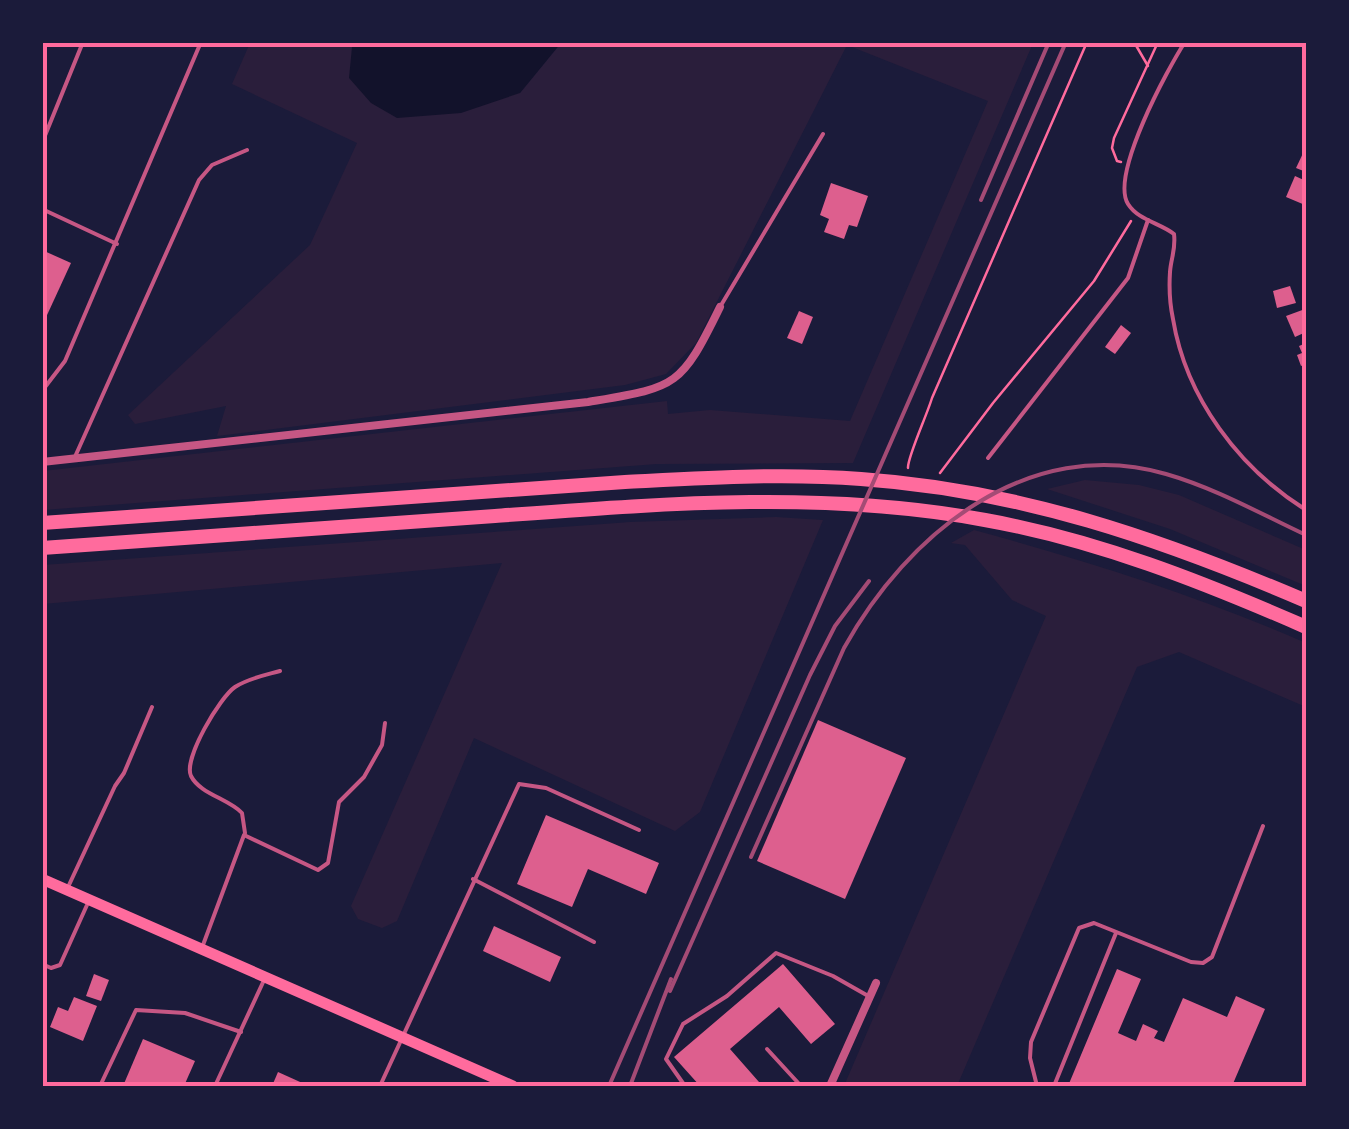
<svg xmlns="http://www.w3.org/2000/svg" width="1349" height="1129" font-family="'Golos Text',sans-serif">
<style>
.green{fill:#2a1e3b}
.water{fill:#12122b}
.building{fill:#dd5f8e}
.lines{fill:none;stroke-linecap:round;stroke-linejoin:round}
.path{stroke:#ff6b9d;stroke-width:2.5}
.service{stroke:#c65784;stroke-width:4}
.minor{stroke:#c65784;stroke-width:8}
.secondary{stroke:#ff6b9d;stroke-width:11}
.motorway{stroke:#ff6b9d;stroke-width:14}
.rail{stroke:#a44b75;stroke-width:4}
.neatline{fill:none;stroke:#ff6b9d;stroke-width:4}
</style>
<rect width="100%" height="100%" fill="#1b1b3a"/>
<g class="green">
<path d="M250,43h106l-4,4 168,46 41,-50h472l-180,420 -196,1 -614,46v-39l624,-70 1,13 42,-4 140,11 138,-320 -141,-56 -151,298 -30,31 -41,11 -408,51 9,-30 -91,18 -7,-9 182,-170 47,-102 -125,-59z"/>
<path d="M1085,480l54,5 40,10 127,55v36l-136,-57 -123,-40z"/>
<path d="M776,517l47,3 -123,292 -25,19 -201,-93 -77,183 -15,7 -24,-9 -7,-13 151,-343 -459,41v-39l587,-43z"/>
<path d="M974,530c114,31 224,66 332,113v64l-127,-55 -42,15 -180,419h-113l202,-470 -34,-16 -47,-55 -14,-2z"/>
</g>
<path class="water" d="M356,43v-1l205,1 -41,50 -59,20 -64,5 -26,-15 -22,-25 3,-31z"/>
<g class="building">
<path d="M1306,147v25l-10,-4z"/>
<path d="M1295,176l11,5 -1,24 -19,-8z"/>
<path d="M831,183l37,13 -11,31 -8,-2 -5,14 -20,-7 5,-13 -9,-4z"/>
<path d="M42,250l29,13 -29,63z"/>
<path d="M1290,286l6,17 -19,5 -4,-17z"/>
<path d="M1305,309l1,23 -11,5 -9,-21z"/>
<path d="M799,311l14,6 -11,27 -15,-6z"/>
<path d="M1121,325l10,8 -16,21 -10,-7z"/>
<path d="M1306,343v21l-5,2 -4,-11 5,-2 -3,-7z"/>
<path d="M818,720l88,38 -61,141 -88,-38z"/>
<path d="M546,815l113,48 -13,31 -58,-25 -16,38 -55,-23z"/>
<path d="M494,926l67,31 -11,25 -67,-31z"/>
<path d="M783,964l52,60 -24,20 -32,-37 -49,42 29,33 -5,4h-54l-26,-29z"/>
<path d="M1117,969l24,10 -23,54 18,8 7,-17 15,7 -4,7 10,4 19,-44 44,19 9,-21 29,13 -33,77h-164z"/>
<path d="M94,974l15,6 -8,21 -15,-5z"/>
<path d="M74,997l23,9 -14,35 -33,-14 8,-20 10,4z"/>
<path d="M143,1039l52,22 -11,25h-61z"/>
<path d="M278,1072l31,14h-37z"/>
</g>
<g class="lines">
<g class="path">
<path d="M1134,42l14,24"/>
<path d="M1121,162l-4,-1 -5,-13 2,-10 44,-96"/>
<path d="M908,468c-1,-10 19,-53 24,-70l155,-356"/>
<path d="M940,473l53,-70 101,-122 37,-60"/>
</g>
<g class="service">
<path d="M1185,42c-18,28 -75,133 -57,162 10,16 32,19 46,30 2,15 -3,24 -4,38 -1,15 0,33 3,47 13,79 66,149 133,191"/>
<path d="M42,143l41,-101"/>
<path d="M42,209l75,35"/>
<path d="M720,307l103,-173"/>
<path d="M42,391l23,-30 136,-319"/>
<path d="M988,458l140,-180 20,-58"/>
<path d="M74,459l125,-279 13,-15 35,-15"/>
<path d="M245,833l-3,-20c-13,-14 -42,-19 -51,-37 -8,-17 29,-79 44,-89 14,-9 31,-12 45,-16"/>
<path d="M473,879l121,63"/>
<path d="M69,885l46,-99 9,-13 28,-66"/>
<path d="M203,945l41,-110 74,35 10,-7 11,-61 25,-25 18,-32 3,-22"/>
<path d="M42,964l9,4 9,-3 27,-60"/>
<path d="M767,1049l34,37"/>
<path d="M100,1086l36,-76 49,3 56,19"/>
<path d="M215,1086l50,-108"/>
<path d="M380,1086l139,-302 27,4 93,42"/>
<path d="M685,1086l-19,-27 17,-35 44,-28 49,-43 57,23 37,21"/>
<path d="M1037,1086l-7,-28 1,-16 48,-114 15,-5 97,39 12,1 9,-6 51,-131"/>
<path d="M1054,1086l62,-153"/>
</g>
<g class="minor">
<path d="M42,462l546,-60c88,-15 92,-13 132,-95"/>
<path d="M830,1086l46,-103"/>
</g>
<path class="secondary" d="M42,879l471,207"/>
<g class="motorway">
<path d="M42,523l583,-41c79,-4 157,-9 236,-3 159,11 300,60 445,122"/>
<path d="M42,548c151,-11 302,-21 453,-32 163,-12 328,-26 490,4 112,20 218,62 321,107"/>
</g>
<g class="rail">
<path d="M981,200l68,-158"/>
<path d="M751,857l93,-209c63,-114 184,-214 322,-174 49,14 95,40 140,61"/>
<path d="M670,991l140,-316 25,-49 34,-45"/>
<path d="M609,1086l457,-1044"/>
<path d="M630,1086l41,-107"/>
</g>
</g>
<rect width="1349" height="1129" fill="none" stroke="#1b1b3a" stroke-width="90"/>
<rect x="45" y="45" width="1259" height="1039" class="neatline"/>
</svg>
